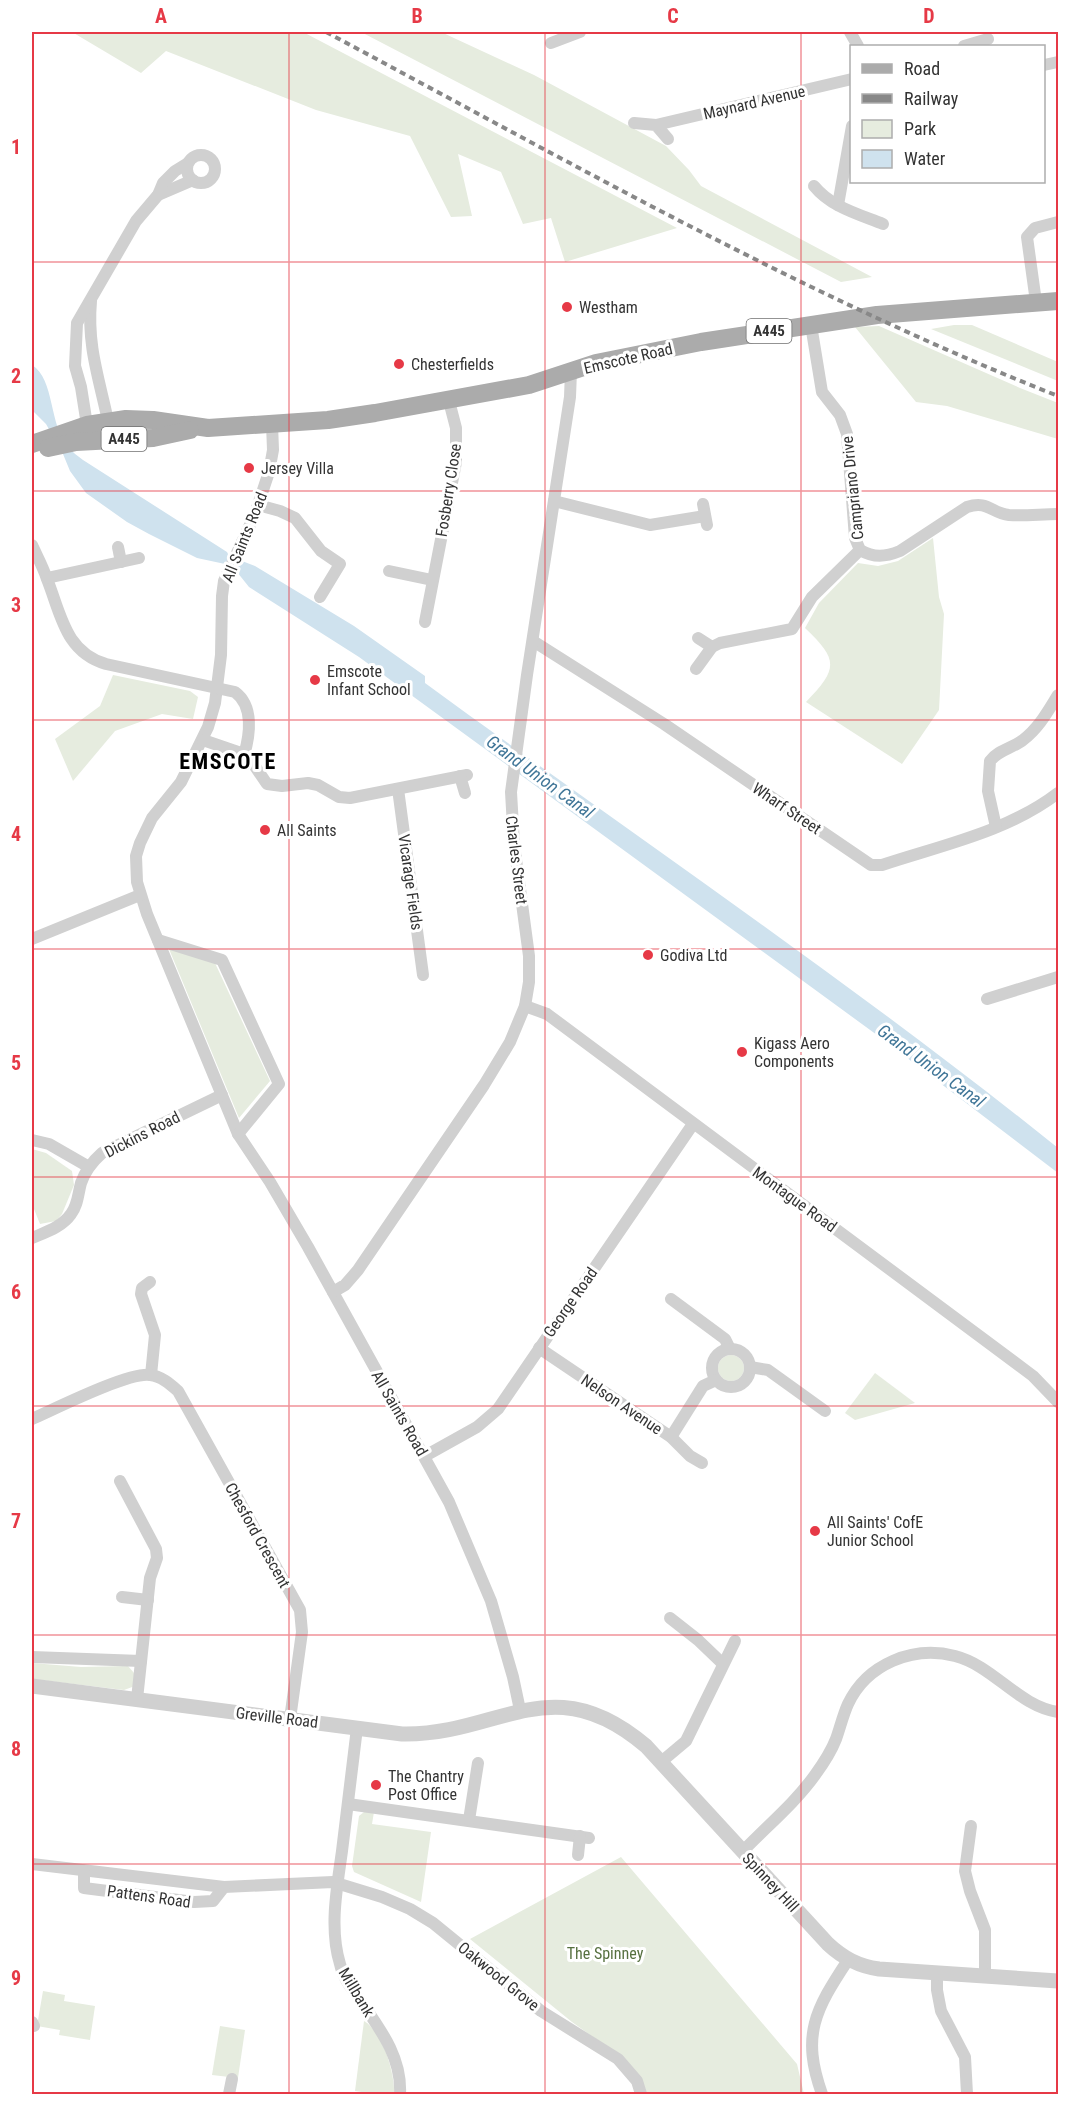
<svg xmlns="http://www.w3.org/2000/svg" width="1090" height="2126" font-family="'Roboto Condensed',sans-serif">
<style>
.green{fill:#e6ecdf}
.water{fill:#cfe2ee}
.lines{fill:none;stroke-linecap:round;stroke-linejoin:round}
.minor{stroke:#d0d0d0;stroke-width:12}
.tertiary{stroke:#d0d0d0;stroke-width:15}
.primary{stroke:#ababab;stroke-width:18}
.rail{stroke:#888;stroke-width:4;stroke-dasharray:6 4.5;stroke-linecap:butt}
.grid{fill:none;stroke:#e63946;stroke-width:1.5;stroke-opacity:0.55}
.poi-dot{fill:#e63946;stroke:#fff;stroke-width:2}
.labels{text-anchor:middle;stroke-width:6;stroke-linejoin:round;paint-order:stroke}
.shield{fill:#fff;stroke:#707070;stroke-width:1.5}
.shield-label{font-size:15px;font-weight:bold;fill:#333}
.street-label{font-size:16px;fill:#333;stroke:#fff}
.poi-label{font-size:16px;fill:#333;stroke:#fff;text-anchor:start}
.park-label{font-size:16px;fill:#56703f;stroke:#fff}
.water-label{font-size:18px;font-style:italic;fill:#3f7597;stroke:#fff}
.district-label{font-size:22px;font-weight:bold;letter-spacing:1.5px;fill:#000;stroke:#fff}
.neatline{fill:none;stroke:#e63946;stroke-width:2}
.grid-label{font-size:20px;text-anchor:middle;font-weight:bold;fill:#e63946}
</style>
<rect width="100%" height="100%" fill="#fff"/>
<g class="green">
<path d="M72,32h231l374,196 -112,34 -14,-44 -28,6 -22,-52 -43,-18 14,62 -21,1 -41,-81 -94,-26 -150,-59 -25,22z"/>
<path d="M361,32h80l93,43 132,71 23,24 12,16 171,91 -31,5z"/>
<path d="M954,325h18l86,37v19l-127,-52z"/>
<path d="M879,326l141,62 38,15v36l-111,-33 -31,-4 -61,-75z"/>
<path d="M933,538l6,59 5,17 -5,96 -37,54 -96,-62c32,-33 33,-42 -1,-74l14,-25 39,-40 20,3 20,-5z"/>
<path d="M113,675l77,16 8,6 -5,22 -31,-5 -47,17 -42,50 -18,-42 45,-33z"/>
<path d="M169,949l46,14 55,118 -31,37z"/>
<path d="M32,1149l14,4 26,18 2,14 -12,29 -6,7 -16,3 -8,-20z"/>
<circle cx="731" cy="1368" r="13"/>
<path d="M875,1373l40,30 -60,17 -10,-7z"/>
<path d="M32,1663l49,4 47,-1 6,7 1,13 -11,4 -92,-11z"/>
<path d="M364,1812h10l-2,12 59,8 -10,70 -67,-30 -2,-6 7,-50z"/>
<path d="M621,1857l176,207 7,30h-158l-22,-35 -52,-37 -102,-83z"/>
<path d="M43,1991l22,4 -1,6 31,5 -5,34 -31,-5 1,-5 -23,-4z"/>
<path d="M364,2021c19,11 31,53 30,73h-19l-20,-3z"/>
<path d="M220,2026l25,4 -7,48 -26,-3z"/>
</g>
<path class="water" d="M32,365c23,14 17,61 36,82 4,5 10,9 15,13l144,92 2,4 26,10 99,60 71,50v7c212,155 429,301 633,465v25l-181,-138 -518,-378 -110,-70 -12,-15 -12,-8 -28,-6 -48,-24 -22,-12 -41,-29 -16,-22 -7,-17 -17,-30 -14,-14z"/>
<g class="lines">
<g class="minor">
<path d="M850,32l8,14"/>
<path d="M551,43l29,-11"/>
<path d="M964,46l24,-7"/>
<path d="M1044,65l14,-3"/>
<path d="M634,123l22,2 12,14"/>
<path d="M656,125l196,-46"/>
<circle cx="201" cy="169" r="14"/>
<path d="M814,186c17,21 44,28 69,38"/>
<path d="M158,195l35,-15"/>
<path d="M838,205l14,-79"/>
<path d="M91,301c-4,45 8,77 17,120l-5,5"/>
<path d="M1036,302l-9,-65 8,-9 23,-6"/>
<path d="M811,325l11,67 18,23 7,19 8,104 5,12c14,8 25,7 40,1l67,-44c21,-7 24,6 42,8 16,1 33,-1 49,-1"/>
<path d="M272,424l1,26 -4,22 -14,42 -31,67 -2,15 -1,59 -6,48 -7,24 -27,55 -29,36 -12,25 -4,13 1,26 10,32 91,220 32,48 38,65 141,255 42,99 22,76 7,33"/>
<path d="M151,431l-51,-2 -13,-4 -6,-38 -6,-21 2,-43 59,-102 22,-26 5,-12 12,-12 13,-8"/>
<path d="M554,501l96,24 55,-9"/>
<path d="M703,504l4,21"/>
<path d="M258,505l22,6 15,7 26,33 19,13 -20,33"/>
<path d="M32,545c5,11 11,22 15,34 14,35 18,73 59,85l129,28c19,14 15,43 9,63"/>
<path d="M118,547l3,15"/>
<path d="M389,571l43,9"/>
<path d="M47,578l92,-20"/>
<path d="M425,622l31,-160v-34l-7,-27"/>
<path d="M698,638l14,9"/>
<path d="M533,641l131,83 207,141h11c60,-20 125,-33 176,-72"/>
<path d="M696,669l16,-22 8,-4 72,-14 20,-32 48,-47"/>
<path d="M203,740l35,12 12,7 17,25 15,2 26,-3 10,2 21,12 11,1 117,-23"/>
<path d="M460,776l5,17"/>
<path d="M398,789l25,186"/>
<path d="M996,827l-8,-36 2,-30c8,-11 23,-13 33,-21 16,-12 25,-29 35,-45"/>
<path d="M32,939l108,-44"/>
<path d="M158,940l64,20 57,124 -41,50"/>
<path d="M987,999l71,-22"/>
<path d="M525,1006l22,8 486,362 25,26"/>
<path d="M32,1140l17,4 40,23"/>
<path d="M32,1238c14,-6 30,-11 39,-24 7,-9 7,-20 10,-31 4,-12 12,-22 21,-30l120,-58"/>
<path d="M150,1282l-8,6 -1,6 14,41 -4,40"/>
<path d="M333,1292l12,-7 13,-15 126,-185 26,-43 15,-36 4,-24v-26l-15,-112 -3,-52 16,-117 43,-278 1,-26"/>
<path d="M671,1299l54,40 5,10"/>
<path d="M539,1348l132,89 19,19 12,7"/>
<circle cx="731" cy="1368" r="19"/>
<path d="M750,1367l18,3 57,41"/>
<path d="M32,1419c23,-10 96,-47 118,-44 11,1 20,9 28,16l122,219 2,22 -12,87"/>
<path d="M671,1437l32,-51 13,-6"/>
<path d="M425,1456l52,-29 21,-18 195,-285"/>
<path d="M120,1481l36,68 1,9 -7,20 -13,121"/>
<path d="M122,1597l26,3"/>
<path d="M670,1618l28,22 25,24"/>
<path d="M32,1657l109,4"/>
<path d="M357,1728c-5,41 -10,82 -15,123 -5,37 -13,77 -2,113 3,14 12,25 20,36 20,29 42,57 40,94"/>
<path d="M661,1762l25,-21 49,-100"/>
<path d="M348,1804l241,34"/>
<path d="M469,1820l9,-57"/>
<path d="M971,1826l-6,45 5,20 15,39v45"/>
<path d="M743,1851c24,-25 52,-48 72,-76 8,-11 16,-23 21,-36 4,-11 7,-24 12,-35 19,-40 65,-59 107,-48 39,10 63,50 103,56"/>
<path d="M578,1855l2,-19"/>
<path d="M32,1864l192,23 109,-5 49,15 28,12 23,14 108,88 77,48 19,22 4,13"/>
<path d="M84,1871v17l110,14 19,-1 11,-14"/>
<path d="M937,1972v18l4,21 24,46 2,37"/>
<path d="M32,2022l2,4"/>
<path d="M229,2094l3,-15"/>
<path d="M822,2094c-21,-59 -7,-84 26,-134"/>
</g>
<path class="tertiary" d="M32,1686l370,48c98,2 149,-69 244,12l182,198c15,14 30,22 51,25l179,12"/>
<g class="primary">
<path d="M32,444l55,-19 39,-6 27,1 55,8 120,-8 47,-7 154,-28 67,-22 105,-21 176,-27 181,-14"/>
<path d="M48,448l28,-6 77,-4 37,-8"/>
</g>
<path class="rail" d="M326,32c240,128 478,264 732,364"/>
</g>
<path class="grid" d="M289,32v2062M545,32v2062M801,32v2062M32,262h1026M32,491h1026M32,720h1026M32,949h1026M32,1177h1026M32,1406h1026M32,1635h1026M32,1864h1026"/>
<g class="poi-dot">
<circle cx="567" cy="307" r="6"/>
<circle cx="399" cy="364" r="6"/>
<circle cx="249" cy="468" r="6"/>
<circle cx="315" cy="680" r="6"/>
<circle cx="265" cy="830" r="6"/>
<circle cx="648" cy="955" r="6"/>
<circle cx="742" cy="1052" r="6"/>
<circle cx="815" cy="1531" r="6"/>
<circle cx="376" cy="1785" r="6"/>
</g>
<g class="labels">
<g class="shield">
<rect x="746.5" y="319" width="45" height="24" rx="4.5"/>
<rect x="101.5" y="427" width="45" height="24" rx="4.5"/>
</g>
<g class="shield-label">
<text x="769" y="336">A445</text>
<text x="124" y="444">A445</text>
</g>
<g class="street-label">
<text transform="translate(754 102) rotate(-13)" y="6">Maynard Avenue</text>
<text transform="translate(628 358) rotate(-13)" y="6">Emscote Road</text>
<text transform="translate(852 488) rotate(-96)" y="6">Campriano Drive</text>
<text transform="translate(448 490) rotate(-81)" y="6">Fosberry Close</text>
<text transform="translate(244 537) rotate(-68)" y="6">All Saints Road</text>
<text transform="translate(787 808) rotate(34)" y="6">Wharf Street</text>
<text transform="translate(517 860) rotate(83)" y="6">Charles Street</text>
<text transform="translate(411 882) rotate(82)" y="6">Vicarage Fields</text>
<text transform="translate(142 1134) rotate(-27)" y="6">Dickins Road</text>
<text transform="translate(795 1199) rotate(36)" y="6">Montague Road</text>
<text transform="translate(570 1302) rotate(-55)" y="6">George Road</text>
<text transform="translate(622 1404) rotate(34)" y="6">Nelson Avenue</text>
<text transform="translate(400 1413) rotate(60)" y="6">All Saints Road</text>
<text transform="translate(258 1535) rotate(61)" y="6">Chesford Crescent</text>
<text transform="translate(277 1717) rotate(7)" y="6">Greville Road</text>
<text transform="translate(771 1882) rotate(47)" y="6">Spinney Hill</text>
<text transform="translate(149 1896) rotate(8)" y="6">Pattens Road</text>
<text transform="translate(499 1976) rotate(39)" y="6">Oakwood Grove</text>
<text transform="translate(357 1992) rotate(59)" y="6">Millbank</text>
</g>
<g class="poi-label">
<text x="579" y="313">Westham</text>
<text x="411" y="370">Chesterfields</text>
<text x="261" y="474">Jersey Villa</text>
<text x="327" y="677">Emscote<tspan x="327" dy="18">Infant School</tspan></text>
<text x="277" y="836">All Saints</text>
<text x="660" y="961">Godiva Ltd</text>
<text x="754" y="1049">Kigass Aero<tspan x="754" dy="18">Components</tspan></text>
<text x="827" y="1528">All Saints' CofE<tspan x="827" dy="18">Junior School</tspan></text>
<text x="388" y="1782">The Chantry<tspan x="388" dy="18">Post Office</tspan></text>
</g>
<g class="park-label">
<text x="605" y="1959">The Spinney</text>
</g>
<g class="water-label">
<text transform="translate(540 777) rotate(36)" y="6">Grand Union Canal</text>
<text transform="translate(931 1066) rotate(36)" y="6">Grand Union Canal</text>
</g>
<g class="district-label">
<text x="228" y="769">EMSCOTE</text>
</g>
</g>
<rect width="1090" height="2126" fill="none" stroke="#ffffff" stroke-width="66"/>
<rect x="850" y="45" width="195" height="138" fill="#ffffff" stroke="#adadad" stroke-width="1.5"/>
<rect x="862" y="64" width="30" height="9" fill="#ababab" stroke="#adadad" stroke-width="1.5"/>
<text x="904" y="75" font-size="18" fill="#333333">Road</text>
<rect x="862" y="94" width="30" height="9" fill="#888888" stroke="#adadad" stroke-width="1.5"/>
<text x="904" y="105" font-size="18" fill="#333333">Railway</text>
<rect x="862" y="120" width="30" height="18" fill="#e6ecdf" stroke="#adadad" stroke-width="1.5"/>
<text x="904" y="135" font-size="18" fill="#333333">Park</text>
<rect x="862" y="150" width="30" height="18" fill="#cfe2ee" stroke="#adadad" stroke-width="1.5"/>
<text x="904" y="165" font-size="18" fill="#333333">Water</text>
<rect x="33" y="33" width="1024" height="2060" class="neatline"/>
<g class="grid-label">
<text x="161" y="23">A</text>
<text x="417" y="23">B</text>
<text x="673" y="23">C</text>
<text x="929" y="23">D</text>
<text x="16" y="154">1</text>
<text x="16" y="383">2</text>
<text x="16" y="612">3</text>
<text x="16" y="841">4</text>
<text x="16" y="1070">5</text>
<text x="16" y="1299">6</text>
<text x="16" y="1528">7</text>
<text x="16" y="1756">8</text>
<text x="16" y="1985">9</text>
</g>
</svg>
